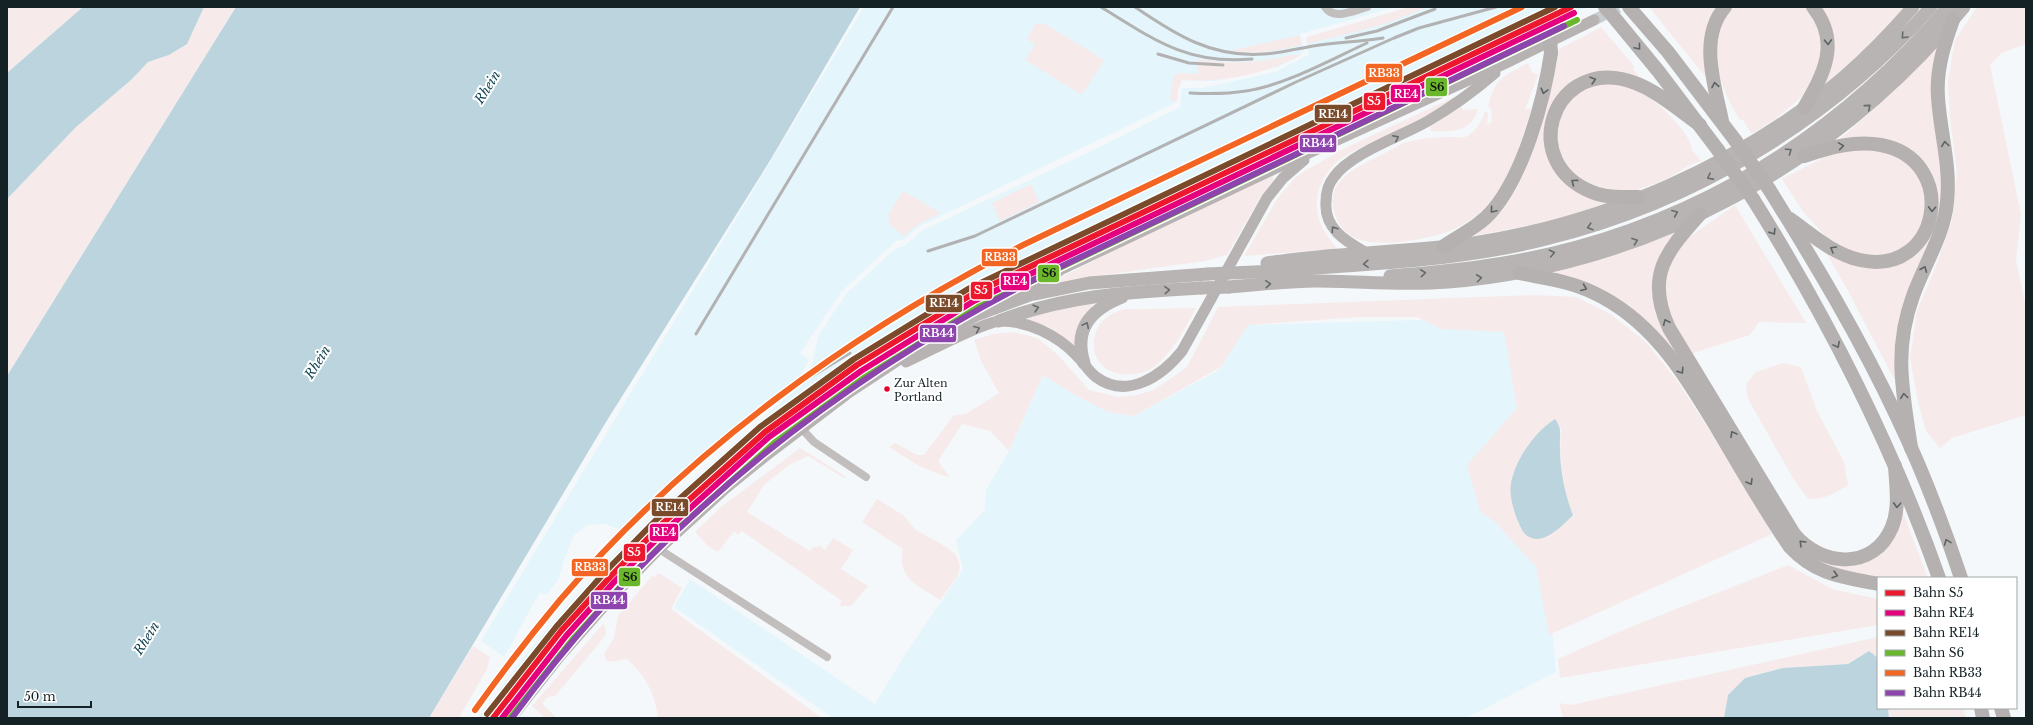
<svg xmlns="http://www.w3.org/2000/svg" width="2033" height="725" font-family="'Libre Baskerville',serif">
<style>
.built{fill:#e4f5fb}
.green{fill:#f6ebea;fill-rule:evenodd}
.water{fill:#bbd4dd}
.lines{fill:none;stroke-linecap:round;stroke-linejoin:round}
.secondary-tunnel{stroke:#c7cdd0;stroke-width:11;stroke-dasharray:11 5.5;stroke-linecap:butt}
.minor{stroke:#c2bebe;stroke-width:8}
.secondary{stroke:#b8b3b3;stroke-width:11}
.trunk{stroke:#b8b4b3;stroke-width:13}
.motorway{stroke:#b5b1b0;stroke-width:14}
.rail{stroke:#b3b2b3;stroke-width:3}
.trunk-bridge{stroke:#b8b4b3;stroke-width:13}
.motorway-bridge{stroke:#b5b1b0;stroke-width:14}
.rail-1-casing{stroke:#fff;stroke-width:9}
.rail-2-casing{stroke:#fff;stroke-width:9}
.rail-3-casing{stroke:#fff;stroke-width:9}
.rail-4-casing{stroke:#fff;stroke-width:9}
.rail-5-casing{stroke:#fff;stroke-width:9}
.rail-6-casing{stroke:#fff;stroke-width:9}
.rail-1{stroke:#ec192e;stroke-width:6}
.rail-2{stroke:#e5007d;stroke-width:6}
.rail-3{stroke:#7a4b2a;stroke-width:6}
.rail-4{stroke:#6ab72b;stroke-width:6}
.rail-5{stroke:#f26522;stroke-width:6}
.rail-6{stroke:#8e44ad;stroke-width:6}
.oneway{stroke:#666b6c}
.oneway2{stroke:#5c6264}
.oneway3{stroke:#666a6c}
.bus-dot{fill:#e4002b;stroke:#fff;stroke-width:1.5}
.labels{text-anchor:middle;stroke-width:4;stroke-linejoin:round;paint-order:stroke}
.bus-label{font-size:11px;fill:#142226;stroke:#fff;text-anchor:start}
.water-label{font-size:13px;font-style:italic;fill:#154653;stroke:#fff}
.line-badge{stroke:#fff;stroke-width:1.5}
.badge-label{font-size:11px;text-anchor:middle;font-weight:bold;fill:#fff}
.pale-badge-label{font-size:11px;text-anchor:middle;font-weight:bold;fill:#111}
</style>
<rect width="100%" height="100%" fill="#f4f8fa"/>
<g class="built">
<path d="M864,7h531l-95,27 4,18 -26,15 -63,14 -33,-1 -4,9 -1,13 -257,124 -17,14 -7,1 -55,51 -41,61 9,7 -11,20 -173,151 -21,-7 -16,1 -14,10 -11,27 -4,17 -13,16 -6,-3 -36,65 -23,-16z"/>
<path d="M1410,7h177l-305,150 -318,151 -72,42 -81,54 -109,89 -78,74 -97,112 -28,39h-21l48,-64 45,-53 45,-49 38,-38 149,-131 10,-22 5,-25 28,-42 49,-45 11,-4 15,-14 179,-84 80,-40 2,-19h20l74,-16 33,-18 -3,-14 1,-3z"/>
<path d="M1524,317l32,355 -90,46h-633l-159,-111 16,-28 185,125 28,-46 60,-89 -7,-29 29,-30 1,-20 23,-39 34,-76 32,20 33,17 26,4 85,-46 29,-45z"/>
</g>
<g class="green">
<path d="M7,7h76l-76,66z"/>
<path d="M204,7h32l-229,369v-177l69,-72 56,-48 16,-17 21,-7 18,-11z"/>
<path d="M1410,7h18l-43,17 -78,20v-7z"/>
<path d="M1649,7h70l-7,78z"/>
<path d="M1732,7h75l15,23v30l-16,33 -28,24 -26,17 -10,-15 -2,1c-19,-29 -33,-67 -16,-100 2,-5 4,-10 8,-13z"/>
<path d="M1820,7h87l-52,52 -31,25z"/>
<path d="M1977,7h49v37l-24,9 -12,12 31,149 -5,47 10,46v108l-74,23 -12,10 -14,-17 -8,-29 -8,-44 7,-47 19,-45 16,-46 5,-47 -7,-54 -2,-38 7,-41z"/>
<path d="M1035,24h10l59,36 -22,35 -57,-35 10,-15 -8,-6z"/>
<path d="M1601,27l33,39 -1,3 7,9 -71,8 -21,69 58,46v2c-43,16 -87,25 -132,33 10,-7 20,-15 27,-24 31,-37 50,-115 58,-163z"/>
<path d="M1300,35l2,10c-17,4 -52,12 -69,5z"/>
<path d="M1937,48l6,124 -3,40c-8,-62 -42,-83 -102,-71l56,-50z"/>
<path d="M1290,55h12c-38,19 -78,28 -120,25l-4,9 -1,13 -7,-3 4,-24 6,-2 17,1v-15c32,5 63,5 93,-4z"/>
<path d="M1528,63l4,9 6,3 -13,35 7,-2c-19,57 -33,113 -99,128 -24,6 -78,16 -93,-11 -23,-40 11,-55 41,-70 10,-5 20,-12 30,-14 14,-3 28,-4 42,-4 4,0 9,1 12,0 10,-3 17,-17 20,-26l3,2 -1,12 5,-3 -1,-13 -3,-3c7,-28 15,-29 40,-43z"/>
<path d="M1615,83c6,1 14,2 20,5 16,7 57,45 57,62l9,11 -13,5 -21,13 -29,11h-37l-32,-19 -13,-22v-26l14,-24 12,-10 15,-5z"/>
<path d="M1454,97l1,1c-19,12 -38,23 -58,33 -18,9 -38,16 -55,27 -20,14 -31,40 -22,64 3,10 10,17 16,25l-1,2 -91,7 33,-57 17,-20 9,-7 40,-23z"/>
<path d="M1461,106l2,4 15,-1c-7,24 -26,23 -47,22l-1,-4z"/>
<path d="M1877,149l23,8 20,21 6,22 -4,28 -12,15 -16,10 -33,3 -31,-15 -26,-28 -22,-34 43,-22 18,-6z"/>
<path d="M1272,175l2,5 -14,18 -33,57 -22,6 -108,15 -44,9 -1,-3 68,-35z"/>
<path d="M1031,184l8,18 -39,19 -8,-18z"/>
<path d="M903,191l38,22 -21,10 -16,13 -14,-11 -2,-10z"/>
<path d="M1735,205l71,118 -47,-1 -9,13 -60,19 -28,-55 2,-28 18,-29z"/>
<path d="M1936,225l-38,154h-4l-47,-90 -21,-37 26,11 72,-19z"/>
<path d="M1676,232l-15,24 -6,16 -2,25 4,19 27,47 106,172c25,34 72,43 100,6 3,-5 7,-11 9,-17 1,-4 0,-11 3,-14l26,68c-50,0 -106,5 -139,-40l-105,-171 -29,-36 -30,-26 -22,-13 -49,-19 1,-2 48,-13z"/>
<path d="M1535,295l41,2 36,18 35,28 31,39 71,110 23,42 -223,101 -13,-68 -40,-44 -16,-12 -13,-46 50,-57 -13,-76 -63,-3 -24,-12h-58l-111,8 -27,42 -87,49 -26,-4 -33,-17 -32,-20 -34,76 -19,-20 -28,-7 -24,37 12,17 -31,-12 -30,-19 6,-4 22,12h7l30,-40 12,-1 33,-21 -18,-32 -7,-21 19,-6 20,-2 24,6 21,17 31,35 29,7 19,-2 17,-5 33,-23 31,-60zM1561,427c-2,29 1,61 12,88l-52,-59z"/>
<path d="M1094,303l-14,19 -5,25 -49,-27 1,-2 16,-5z"/>
<path d="M1196,308c-10,19 -20,38 -35,53 -7,8 -17,12 -27,13 -50,6 -53,-54 -12,-64 7,-2 15,0 22,-1 17,0 34,-1 52,-1z"/>
<path d="M1783,363l18,4 16,44 27,51 4,23c-14,9 -24,15 -40,14l-14,-19 -46,-81 -2,-15 10,-12z"/>
<path d="M800,448l45,28 -1,2 -36,-22 -19,9 -25,20 -17,27 63,39 3,-4h5l1,-2 6,5 8,-12 20,12 -12,19 27,17 -17,20h-12l3,-5 -100,-70 -4,4 -4,-4 -16,21 -10,-6 -13,-14 26,-25z"/>
<path d="M877,499l26,16 13,15 30,17 10,8 4,12 -3,10 -17,23c-21,-14 -44,-22 -37,-51l-41,-27z"/>
<path d="M1788,565l44,24 46,10v26l-318,53 -2,-19 70,-31z"/>
<path d="M659,573l23,15 -11,21 151,109h-164c-2,-22 -14,-46 -32,-59l-15,3 -5,-2 -2,-6 10,-16 4,-22 34,-40 3,1z"/>
<path d="M604,623l2,11 -6,8 -45,54 -8,1 -4,6 1,3 13,12h-12l-13,-12z"/>
<path d="M1878,637v21l-9,-7 -21,13 -65,4 -38,10 -17,17 -4,23h-161l-4,-15 12,2z"/>
<path d="M473,646l17,11 -3,12 -28,49h-30z"/>
<path d="M1888,708h75l3,10h-77z"/>
</g>
<g class="water">
<path d="M83,7h121l-17,37 -18,11 -21,7 -16,17 -56,48 -69,72v-126z"/>
<path d="M236,7h624l-89,152 -165,263 -177,296h-422v-342z"/>
<path d="M1555,419c8,11 4,16 5,29 0,22 5,47 13,67 -11,11 -33,35 -49,18 -3,-4 -5,-10 -7,-14 -4,-10 -8,-26 -6,-36 5,-25 24,-51 44,-64z"/>
<path d="M1869,651l9,7v50h10l1,10h-165l4,-23 17,-17 38,-10 65,-4z"/>
</g>
<g class="lines">
<path class="secondary-tunnel" d="M1594,20l26,-13"/>
<g class="minor">
<path d="M1325,7c9,14 30,3 42,0"/>
<path d="M801,428l13,14 52,35"/>
<path d="M659,549l168,108"/>
</g>
<g class="secondary">
<path d="M1365,252c-20,-11 -41,-24 -39,-50 0,-9 2,-18 8,-25 17,-24 68,-41 94,-56 24,-14 46,-30 67,-48"/>
<path d="M1006,301l22,-16 261,-123 217,-99 88,-43"/>
<path d="M906,362c18,-8 79,-41 95,-41 27,0 56,14 75,34 8,7 12,16 20,22 31,23 66,-1 86,-26l85,-153 16,-20 21,-18"/>
<path d="M511,718l49,-62 52,-59 47,-48 67,-61 42,-34 79,-60 79,-52 50,-26 59,-22 24,-23"/>
</g>
<g class="trunk">
<path d="M1267,263c66,-11 134,-10 201,-19 137,-21 271,-78 377,-168 24,-21 47,-45 68,-69"/>
<path d="M1228,273c39,-1 78,-4 117,-7 67,-5 135,-10 201,-27 147,-36 284,-118 385,-232"/>
<path d="M1390,276c63,-5 126,-12 187,-29 148,-41 272,-124 371,-240"/>
<path d="M1229,287c29,-2 58,-6 87,-6 44,0 87,5 132,1 203,-17 387,-118 516,-275"/>
<path d="M1035,294l54,-11 119,-9"/>
<path d="M999,321c68,-26 130,-29 202,-33"/>
<path d="M1084,363c-11,-35 8,-54 38,-66"/>
</g>
<g class="motorway">
<path d="M1629,7l39,45 67,88"/>
<path d="M1617,21l42,51 59,78"/>
<path d="M1804,108c20,-34 37,-66 9,-101"/>
<path d="M1722,121c-7,-35 -24,-83 3,-114"/>
<path d="M1769,189c46,74 91,149 128,228 25,52 46,107 64,161"/>
<path d="M1638,197c-15,0 -32,1 -46,-5 -73,-29 -41,-128 30,-113 29,6 54,29 78,46"/>
<path d="M1753,199c75,120 139,246 186,379"/>
<path d="M1700,214c-34,38 -55,62 -31,114l125,206c27,33 80,37 98,-7 8,-20 4,-41 3,-61"/>
<path d="M1790,219c21,15 43,35 70,41 80,18 101,-100 21,-115 -26,-5 -53,3 -77,11"/>
<path d="M1444,246c16,-11 36,-20 49,-36 31,-37 51,-110 58,-157"/>
<path d="M1519,273c25,5 50,8 73,19 59,27 90,79 122,131 25,42 49,85 76,124 26,28 53,30 88,37"/>
<path d="M1911,448c-8,-56 -18,-97 2,-152 11,-31 31,-61 34,-94 4,-36 -7,-70 -9,-105 -2,-27 6,-52 15,-77"/>
<path d="M1981,708l2,10"/>
<path d="M2001,708l3,10"/>
</g>
<g class="rail">
<path d="M1101,7c52,32 86,58 151,52"/>
<path d="M1135,7c41,28 77,51 129,47 17,-1 32,-5 49,-8 23,-4 46,-4 70,-8"/>
<path d="M1346,38l31,-7 58,-22"/>
<path d="M1158,54l31,9 34,2"/>
<path d="M1190,93c19,1 37,1 56,-2 40,-6 84,-31 121,-48"/>
<path d="M928,251l47,-15 321,-154 98,-44 25,-10 77,-21"/>
<path d="M696,334l197,-327"/>
<path d="M809,378l41,-25"/>
</g>
<g class="trunk-bridge">
<path d="M1208,274l20,-1"/>
<path d="M1201,288l28,-1"/>
</g>
<g class="motorway-bridge">
<path d="M1548,7l3,46"/>
<path d="M1605,7l12,14"/>
<path d="M1735,140l34,49"/>
<path d="M1718,150l35,49"/>
</g>
<defs>
<path id="rail-1" d="M493,718l68,-87 49,-54 52,-53 103,-92 92,-67 114,-70 600,-288"/>
<path id="rail-2" d="M502,718l64,-82 49,-55 52,-52 102,-92 92,-66 113,-70 600,-288"/>
<path id="rail-3" d="M487,714l69,-87 49,-55 52,-53 103,-92 94,-68 114,-70 587,-282"/>
<path id="rail-4" d="M510,718l62,-78 49,-54 51,-52 102,-91 91,-66 113,-70 599,-287"/>
<path id="rail-5" d="M475,710c27,-38 55,-74 85,-110 127,-148 290,-267 463,-355l499,-238"/>
<path id="rail-6" d="M512,718c139,-189 318,-335 527,-441l525,-251"/>
</defs>
<use href="#rail-1" class="rail-1-casing"/>
<use href="#rail-2" class="rail-2-casing"/>
<use href="#rail-3" class="rail-3-casing"/>
<use href="#rail-4" class="rail-4-casing"/>
<use href="#rail-5" class="rail-5-casing"/>
<use href="#rail-6" class="rail-6-casing"/>
<use href="#rail-1" class="rail-1"/>
<use href="#rail-2" class="rail-2"/>
<use href="#rail-3" class="rail-3"/>
<use href="#rail-4" class="rail-4"/>
<use href="#rail-5" class="rail-5"/>
<use href="#rail-6" class="rail-6"/>
</g>
<defs><path id="oneway-chevron" d="M-2-3.5L2.5 0L-2 3.5" fill="none" stroke-width="1.6" stroke-linecap="round" stroke-linejoin="round"/></defs>
<g class="oneway">
<use href="#oneway-chevron" transform="translate(1904 36) rotate(133)"/>
<use href="#oneway-chevron" transform="translate(1868 107) rotate(-41)"/>
<use href="#oneway-chevron" transform="translate(1789 151) rotate(-35)"/>
<use href="#oneway-chevron" transform="translate(1710 177) rotate(152)"/>
<use href="#oneway-chevron" transform="translate(1675 213) rotate(-23)"/>
<use href="#oneway-chevron" transform="translate(1590 227) rotate(162)"/>
<use href="#oneway-chevron" transform="translate(1635 241) rotate(-20)"/>
<use href="#oneway-chevron" transform="translate(1552 253) rotate(-13)"/>
<use href="#oneway-chevron" transform="translate(1366 264) rotate(176)"/>
<use href="#oneway-chevron" transform="translate(1423 273) rotate(-6)"/>
<use href="#oneway-chevron" transform="translate(1479 278) rotate(-7)"/>
<use href="#oneway-chevron" transform="translate(1268 284) rotate(-4)"/>
<use href="#oneway-chevron" transform="translate(1167 290) rotate(-3)"/>
<use href="#oneway-chevron" transform="translate(1036 308) rotate(-16)"/>
<use href="#oneway-chevron" transform="translate(1086 325) rotate(-64)"/>
</g>
<g class="oneway2">
<use href="#oneway-chevron" transform="translate(1828 42) rotate(88)"/>
<use href="#oneway-chevron" transform="translate(1638 47) rotate(50)"/>
<use href="#oneway-chevron" transform="translate(1593 80) rotate(-16)"/>
<use href="#oneway-chevron" transform="translate(1715 85) rotate(-101)"/>
<use href="#oneway-chevron" transform="translate(1544 91) rotate(105)"/>
<use href="#oneway-chevron" transform="translate(1945 144) rotate(-98)"/>
<use href="#oneway-chevron" transform="translate(1841 146) rotate(-9)"/>
<use href="#oneway-chevron" transform="translate(1574 182) rotate(-143)"/>
<use href="#oneway-chevron" transform="translate(1932 209) rotate(93)"/>
<use href="#oneway-chevron" transform="translate(1493 210) rotate(130)"/>
<use href="#oneway-chevron" transform="translate(1773 232) rotate(58)"/>
<use href="#oneway-chevron" transform="translate(1833 249) rotate(-150)"/>
<use href="#oneway-chevron" transform="translate(1924 269) rotate(-67)"/>
<use href="#oneway-chevron" transform="translate(1584 288) rotate(22)"/>
<use href="#oneway-chevron" transform="translate(1666 322) rotate(-114)"/>
<use href="#oneway-chevron" transform="translate(1837 345) rotate(62)"/>
<use href="#oneway-chevron" transform="translate(1681 371) rotate(56)"/>
<use href="#oneway-chevron" transform="translate(1904 396) rotate(-98)"/>
<use href="#oneway-chevron" transform="translate(1733 434) rotate(-121)"/>
<use href="#oneway-chevron" transform="translate(1750 482) rotate(59)"/>
<use href="#oneway-chevron" transform="translate(1897 505) rotate(93)"/>
<use href="#oneway-chevron" transform="translate(1947 542) rotate(-111)"/>
<use href="#oneway-chevron" transform="translate(1802 543) rotate(-135)"/>
<use href="#oneway-chevron" transform="translate(1835 575) rotate(16)"/>
</g>
<g class="oneway3">
<use href="#oneway-chevron" transform="translate(1396 138) rotate(-27)"/>
<use href="#oneway-chevron" transform="translate(1334 229) rotate(-124)"/>
<use href="#oneway-chevron" transform="translate(977 329) rotate(-23)"/>
</g>
<circle class="bus-dot" cx="887" cy="389" r="3.5"/>
<g class="labels">
<g class="bus-label">
<text x="894" y="387">Zur Alten<tspan x="894" dy="14">Portland</tspan></text>
</g>
<g class="water-label">
<text transform="translate(487 87) rotate(-58)" y="5">Rhein</text>
<text transform="translate(317 362) rotate(-58)" y="5">Rhein</text>
<text transform="translate(146 638) rotate(-58)" y="5">Rhein</text>
</g>
</g>
<g class="line-badge">
<rect x="1365" y="63" width="38" height="20" rx="4" fill="#f26522"/>
<rect x="1425" y="77" width="23" height="20" rx="4" fill="#6ab72b"/>
<rect x="1390" y="84" width="31" height="19" rx="4" fill="#e5007d"/>
<rect x="1363" y="92" width="23" height="19" rx="4" fill="#ec192e"/>
<rect x="1314" y="104" width="38" height="19" rx="4" fill="#7a4b2a"/>
<rect x="1299" y="134" width="38" height="19" rx="4" fill="#8e44ad"/>
<rect x="981" y="248" width="37" height="19" rx="4" fill="#f26522"/>
<rect x="1037" y="264" width="23" height="19" rx="4" fill="#6ab72b"/>
<rect x="1000" y="272" width="30" height="19" rx="4" fill="#e5007d"/>
<rect x="970" y="281" width="23" height="19" rx="4" fill="#ec192e"/>
<rect x="925" y="294" width="38" height="19" rx="4" fill="#7a4b2a"/>
<rect x="919" y="324" width="38" height="19" rx="4" fill="#8e44ad"/>
<rect x="651" y="498" width="38" height="19" rx="4" fill="#7a4b2a"/>
<rect x="649" y="523" width="30" height="19" rx="4" fill="#e5007d"/>
<rect x="623" y="543" width="23" height="19" rx="4" fill="#ec192e"/>
<rect x="571" y="558" width="38" height="19" rx="4" fill="#f26522"/>
<rect x="618" y="567" width="23" height="20" rx="4" fill="#6ab72b"/>
<rect x="590" y="591" width="38" height="19" rx="4" fill="#8e44ad"/>
</g>
<g class="badge-label">
<text x="1384" y="77">RB33</text>
<text x="1406" y="98">RE4</text>
<text x="1374" y="105">S5</text>
<text x="1333" y="118">RE14</text>
<text x="1318" y="147">RB44</text>
<text x="1000" y="261">RB33</text>
<text x="1015" y="285">RE4</text>
<text x="981" y="294">S5</text>
<text x="944" y="307">RE14</text>
<text x="938" y="337">RB44</text>
<text x="670" y="511">RE14</text>
<text x="664" y="536">RE4</text>
<text x="634" y="556">S5</text>
<text x="590" y="571">RB33</text>
<text x="609" y="604">RB44</text>
</g>
<g class="pale-badge-label">
<text x="1437" y="91">S6</text>
<text x="1049" y="277">S6</text>
<text x="630" y="581">S6</text>
</g>
<rect width="2033" height="725" fill="none" stroke="#142226" stroke-width="16"/>
<rect x="1877" y="577" width="140" height="132" fill="#ffffff" stroke="#a1a7a8"/>
<rect x="1885" y="590" width="20" height="6" fill="#ec192e" stroke="#a1a7a8"/>
<text x="1913" y="597" font-size="12" fill="#142226">Bahn S5</text>
<rect x="1885" y="610" width="20" height="6" fill="#e5007d" stroke="#a1a7a8"/>
<text x="1913" y="617" font-size="12" fill="#142226">Bahn RE4</text>
<rect x="1885" y="630" width="20" height="6" fill="#7a4b2a" stroke="#a1a7a8"/>
<text x="1913" y="637" font-size="12" fill="#142226">Bahn RE14</text>
<rect x="1885" y="650" width="20" height="6" fill="#6ab72b" stroke="#a1a7a8"/>
<text x="1913" y="657" font-size="12" fill="#142226">Bahn S6</text>
<rect x="1885" y="670" width="20" height="6" fill="#f26522" stroke="#a1a7a8"/>
<text x="1913" y="677" font-size="12" fill="#142226">Bahn RB33</text>
<rect x="1885" y="690" width="20" height="6" fill="#8e44ad" stroke="#a1a7a8"/>
<text x="1913" y="697" font-size="12" fill="#142226">Bahn RB44</text>
<path d="M18 701v6h73v-6" fill="none" stroke="#142226" stroke-width="2"/>
<text x="24" y="701" font-size="12" fill="#142226" stroke="#ffffff" stroke-width="3" paint-order="stroke">50 m</text>
</svg>
